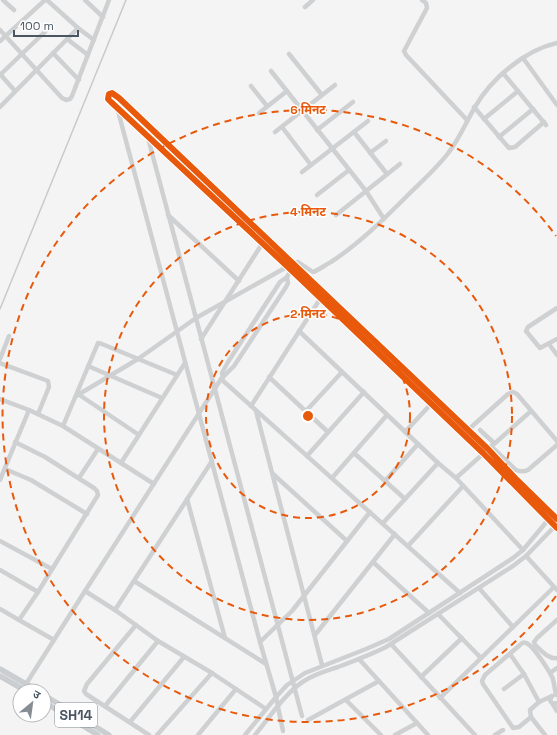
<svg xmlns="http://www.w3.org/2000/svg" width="557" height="735" font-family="'Space Grotesk','Noto Sans Devanagari',sans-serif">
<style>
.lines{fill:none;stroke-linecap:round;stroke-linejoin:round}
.minor{stroke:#ced0d2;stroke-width:4.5}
.major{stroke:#caced1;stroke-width:5.5}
.rail{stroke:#c9cacc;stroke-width:1.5}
.cycleway-casing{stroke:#fff;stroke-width:8}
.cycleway{stroke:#e8590c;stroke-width:6}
.ring{fill:none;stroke:#e8590c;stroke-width:2;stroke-dasharray:7 5}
.labels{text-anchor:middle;stroke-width:3;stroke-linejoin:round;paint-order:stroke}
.shield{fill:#fff;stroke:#808990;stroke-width:1}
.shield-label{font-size:14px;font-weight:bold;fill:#4a5661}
.centre{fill:#e8590c;stroke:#fff;stroke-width:2}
.ring-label{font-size:12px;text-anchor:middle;font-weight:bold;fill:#e8590c;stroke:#fff;stroke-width:3;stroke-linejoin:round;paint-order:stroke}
</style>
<rect width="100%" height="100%" fill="#f4f4f4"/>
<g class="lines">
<g class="minor">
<path d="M3,0l11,10"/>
<path d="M47,0l31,28 16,12"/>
<path d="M85,0l18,17"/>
<path d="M422,0l4,3 1,5 -23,43 2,4 61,65"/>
<path d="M305,7l8,-7"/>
<path d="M0,30l62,68 4,2 4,-1 2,-3 37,-96"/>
<path d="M67,39l21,16"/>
<path d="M0,41l45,-41"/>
<path d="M53,53l26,27"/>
<path d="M289,54l33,41"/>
<path d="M523,58l34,47"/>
<path d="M271,71l95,120 18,28"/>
<path d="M503,73l43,52"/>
<path d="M0,74l15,17"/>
<path d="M0,75l52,-50"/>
<path d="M251,86l16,20"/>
<path d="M0,107l78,-79"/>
<path d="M474,107l35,41 6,-1 29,-25"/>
<path d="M118,111l142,531"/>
<path d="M259,113l28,-22"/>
<path d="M484,119l34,-28"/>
<path d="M282,127l29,38"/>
<path d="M317,130l36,-28"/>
<path d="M275,132l60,-47"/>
<path d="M354,132l33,42"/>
<path d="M499,137l34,-28"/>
<path d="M148,138l154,578"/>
<path d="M370,153l16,-12"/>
<path d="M302,172l66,-51"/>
<path d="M317,195l32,-25"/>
<path d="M168,215l71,66"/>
<path d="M336,215l64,-51"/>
<path d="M557,308l-29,19 -2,4 14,17 17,-9"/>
<path d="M299,331l139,132 18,15 67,72"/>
<path d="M201,339l61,-95"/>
<path d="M549,344l8,11"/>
<path d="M0,359l9,-23"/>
<path d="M0,363l48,18 1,6 -11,27"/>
<path d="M88,366l74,32"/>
<path d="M223,377l-1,-4 6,-11 52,-80 7,-5 4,-7"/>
<path d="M269,377l59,55"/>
<path d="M221,379l239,214"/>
<path d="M78,394l61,41"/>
<path d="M76,396l62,-37 58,-41 96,-54 6,-2 15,10c6,-2 12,-7 18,-10 29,-19 54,-44 78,-68 14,-14 29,-27 40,-42 11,-14 17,-30 26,-45 16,-28 50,-57 82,-64"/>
<path d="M0,399l29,11 34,16 91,58"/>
<path d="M251,406l69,-107"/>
<path d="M256,411l66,254"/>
<path d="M306,411l36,-39"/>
<path d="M63,426l35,-83 4,1 75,31"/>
<path d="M468,430l40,-36 5,-2 4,2 40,47"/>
<path d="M480,430l14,13"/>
<path d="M405,432l26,-28"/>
<path d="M15,442l30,15 49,31 3,3 1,4 -60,97"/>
<path d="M491,446l25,24c5,2 8,2 12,0l29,-25"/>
<path d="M354,453l51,46"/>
<path d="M307,456l57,-64"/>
<path d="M121,463l64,-100"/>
<path d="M5,469l26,11 56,34"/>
<path d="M273,474l74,67"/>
<path d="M79,478l19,-29"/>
<path d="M332,478l55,-63"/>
<path d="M456,478l75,-67"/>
<path d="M0,480l29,-70"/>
<path d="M385,481l33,-37"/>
<path d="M187,499l38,139"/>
<path d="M557,519l-40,-39 -29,-31 -369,-351 -7,-5 -3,1 -1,5 3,3 177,165 195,186 74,75"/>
<path d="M383,523l55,-60"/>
<path d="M0,541l52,28"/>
<path d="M408,546l55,-60"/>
<path d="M526,556l31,34"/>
<path d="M373,562l56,51"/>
<path d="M0,570l38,22 -19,28 -19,-11"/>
<path d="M134,581l132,83"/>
<path d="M479,588l34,39"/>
<path d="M85,591l136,-212 13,-13 52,-79 2,-4 -1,-6"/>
<path d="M115,610l97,-149"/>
<path d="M438,614l43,44"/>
<path d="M19,620l35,20"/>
<path d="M557,620l-20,18 -3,4 1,3c6,5 14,15 22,13"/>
<path d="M136,625l-49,59 -3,7 2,3 63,41"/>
<path d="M315,635l80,-101"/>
<path d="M391,644l84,91"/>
<path d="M510,654l14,20 15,28"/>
<path d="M359,659l69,76"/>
<path d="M550,673l7,-5"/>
<path d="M421,677l41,-39"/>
<path d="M26,684l59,-93 30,19 43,31 54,32"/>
<path d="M504,689l20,-15"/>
<path d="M552,696l-2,4 1,2 3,2 3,-1"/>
<path d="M440,698l114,-111"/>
<path d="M346,700l35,35"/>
<path d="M552,703l5,8"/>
<path d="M105,706l53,-65"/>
<path d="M531,717l-12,10 -6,1 -30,-44 -1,-3 3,-6 35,-30c2,-2 3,-3 6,-2 7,2 24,29 27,36 1,5 2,10 3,16"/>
<path d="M308,720l71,-39"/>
<path d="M130,722l54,-65"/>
<path d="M283,731l-7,-34 -16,-55 32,-31 78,-99"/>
<path d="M157,735l55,-62 54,36"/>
<path d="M198,735l38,-46"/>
<path d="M245,735l31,-38 11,-12 18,-12 61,-24 23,-10 124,-81 10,-8 25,-30"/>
<path d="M255,735c14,-17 31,-43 49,-54 11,-7 22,-10 34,-14 16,-6 32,-12 48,-20l127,-81 13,-10 29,-30"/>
<path d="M395,735l22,-12"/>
<path d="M495,735l8,-5"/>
<path d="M545,735l-14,-18 -1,-7 9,-8 13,-6"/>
</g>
<g class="major">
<path d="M0,669l38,22"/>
<path d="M0,676l26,15"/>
<path d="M44,695l65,40"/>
<path d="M44,702l54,33"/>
</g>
<path class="rail" d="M0,309l126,-309"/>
<defs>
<path id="cycleway" d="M557,519l-40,-39 -29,-31 -369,-351 -7,-5 -3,1 -1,5 3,3 177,165 195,186 74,75"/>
</defs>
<use href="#cycleway" class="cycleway-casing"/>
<use href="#cycleway" class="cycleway"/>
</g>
<g class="ring">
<circle cx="308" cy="416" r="102"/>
<circle cx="308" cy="416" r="204"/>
<path d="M556 596A306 306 0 1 1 556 236"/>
</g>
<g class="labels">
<rect class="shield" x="55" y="703" width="42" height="24" rx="3"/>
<g class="shield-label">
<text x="76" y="720">SH14</text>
</g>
</g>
<circle cx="308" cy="416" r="6" class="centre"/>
<g class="ring-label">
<text x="308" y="114">6 मिनट</text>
<text x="308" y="216">4 मिनट</text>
<text x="308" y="318">2 मिनट</text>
</g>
<g transform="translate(32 703) rotate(29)"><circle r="19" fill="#ffffff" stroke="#b7bbc0"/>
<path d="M0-3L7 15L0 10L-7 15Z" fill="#868d94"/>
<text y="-6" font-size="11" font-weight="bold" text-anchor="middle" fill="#4a5661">उ</text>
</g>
<path d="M14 30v6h64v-6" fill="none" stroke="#4a5661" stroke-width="2"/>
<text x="20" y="30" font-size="12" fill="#4a5661" stroke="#ffffff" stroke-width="3" paint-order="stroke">100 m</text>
</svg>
